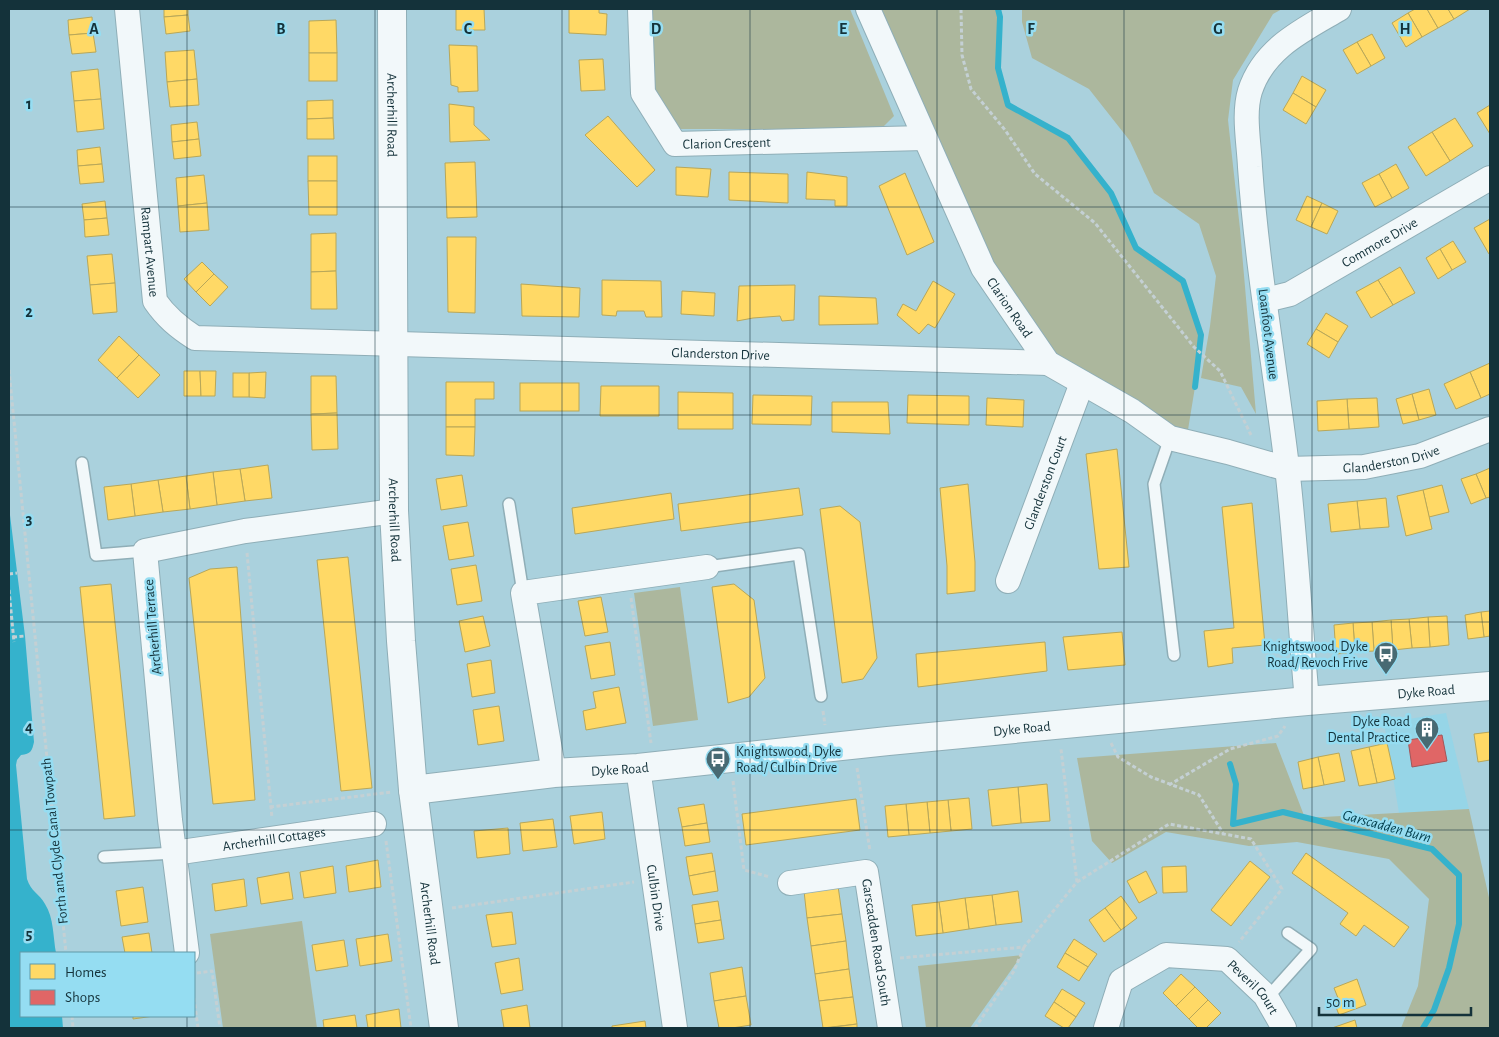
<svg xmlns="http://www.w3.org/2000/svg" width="1499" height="1037" font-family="'Alegreya Sans',sans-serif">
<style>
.built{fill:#96d5e7}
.green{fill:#acb79d}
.water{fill:#35b2cc}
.homes{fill:#ffd966;stroke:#b8a759}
.shops{fill:#e06666;stroke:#a35659}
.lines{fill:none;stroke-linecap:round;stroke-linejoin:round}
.stream{stroke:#35b2cc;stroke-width:6}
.lane-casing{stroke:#8faeb7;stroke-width:14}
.street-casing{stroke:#8faeb7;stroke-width:26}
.secondary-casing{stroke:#8faeb7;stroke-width:30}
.path{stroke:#c4d0d4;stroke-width:3;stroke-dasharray:4 2.5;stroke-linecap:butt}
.lane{stroke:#f2f8fa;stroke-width:11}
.street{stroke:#f2f8fa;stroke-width:24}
.secondary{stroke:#f2f8fa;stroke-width:28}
.grid{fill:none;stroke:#14323a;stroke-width:1;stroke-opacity:0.55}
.labels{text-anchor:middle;stroke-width:5;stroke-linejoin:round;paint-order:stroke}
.street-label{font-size:14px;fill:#14323a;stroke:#95ddf2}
.poi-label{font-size:14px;fill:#14323a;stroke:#95ddf2;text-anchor:end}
.water-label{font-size:15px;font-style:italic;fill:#003c4a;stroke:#95ddf2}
.grid-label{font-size:16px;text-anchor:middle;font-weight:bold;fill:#14323a;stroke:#95ddf2;stroke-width:5;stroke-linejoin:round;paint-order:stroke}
</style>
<rect width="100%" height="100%" fill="#aad1dd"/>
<path class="built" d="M1446,713l23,96 -70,4 -15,-90z"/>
<g class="green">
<path d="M649,9h201l44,107 -13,13h-209l-24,-34z"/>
<path d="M868,9h130l2,8 -2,51 10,37 60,33 43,55 25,55 47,33 18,54 -6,52 -9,55 -138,-79 -65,-96z"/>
<path d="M1022,9h260l-9,5 -40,66 -5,40 12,109 16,185 -15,-27 -40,-9 9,-52 6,-50 -17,-52 -45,-31 -24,-52 -41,-52 -57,-31 -10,-36z"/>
<path d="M680,587l18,133 -45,6 -19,-133z"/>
<path d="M1276,743l29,75 164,-9 21,93v126h-89l17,-42 11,-87 -40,-40 -92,-17 -48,4 -83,-14 -54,31 -20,-22 -15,-83z"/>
<path d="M302,921l15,107h-94l-13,-94z"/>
<path d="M1022,955l-52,73h-44l-8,-62z"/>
</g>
<path class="water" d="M9,507l16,129 9,106c-2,9 -3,12 -13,13l-4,5 -1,5 11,114c4,13 12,14 18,25 9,14 8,33 11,49h-35v63h41l1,12h-54z"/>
<g class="homes">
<path d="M164,9h24v6l-24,2z"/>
<path d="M456,9h28l1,21h-29z"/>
<path d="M569,9h30v4l8,1 -1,21 -37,-2z"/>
<path d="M1415,9h12l11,19 -16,9 -14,-24z"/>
<path d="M1427,9h21l6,10 -16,9z"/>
<path d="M1448,9h22l-16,10z"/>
<path d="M1408,13l14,24 -16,10 -14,-24z"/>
<path d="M188,15l2,16 -24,3 -2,-17z"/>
<path d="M92,17l1,16 -24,2 -1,-15z"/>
<path d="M336,20l1,33h-28v-32z"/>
<path d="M93,33l3,19 -24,2 -3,-19z"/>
<path d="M1372,34l13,24 -14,8 -14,-24z"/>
<path d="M1357,42l14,24 -14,8 -14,-24z"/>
<path d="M449,45l28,1 1,45 -20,1v-5l-7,-2z"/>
<path d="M194,50l3,29 -30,3 -2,-30z"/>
<rect x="309" y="53" width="28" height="28"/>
<path d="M603,59l2,31 -24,1 -2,-31z"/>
<path d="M98,69l3,30 -27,2 -3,-29z"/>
<path d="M1302,76l24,14 -10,17 -23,-14z"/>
<path d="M197,79l2,26 -29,2 -3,-25z"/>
<path d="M1293,93l23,14 -10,17 -23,-14z"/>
<path d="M101,99l3,30 -27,3 -3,-31z"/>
<path d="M333,100v18l-26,1v-18z"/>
<path d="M449,104l25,3v18l16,15 -40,2z"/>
<path d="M1490,105v29l-13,-21z"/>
<path d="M608,116l47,54 -18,17 -52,-52z"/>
<path d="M333,118l1,21h-27v-20z"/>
<path d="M1455,118l18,28 -23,15 -18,-29z"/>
<path d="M197,122l2,17 -27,3 -1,-17z"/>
<path d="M1432,132l18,29 -24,15 -18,-29z"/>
<path d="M199,139l2,17 -27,3 -2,-17z"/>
<path d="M100,147l2,17 -24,2 -1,-16z"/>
<rect x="308" y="156" width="29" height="25"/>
<path d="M475,162l2,55 -30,1 -2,-55z"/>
<path d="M102,164l2,18 -24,2 -2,-18z"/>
<path d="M1396,164l13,24 -17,10 -13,-24z"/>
<path d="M676,167l35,2 -3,28 -32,-2z"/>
<path d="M729,172l59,2v29l-59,-3z"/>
<path d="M807,172l40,5v29h-12v-6l-29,-1z"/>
<path d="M905,173l29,69 -27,13 -28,-69z"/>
<path d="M1379,174l13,24 -17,9 -13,-24z"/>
<path d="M204,175l3,28 -29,3 -2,-28z"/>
<path d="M308,181h29v34h-28z"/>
<path d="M1307,196l15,7 -11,24 -15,-7z"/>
<path d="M105,201l2,17 -23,2 -2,-16z"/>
<path d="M207,203l2,27 -29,2 -2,-26z"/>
<path d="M1322,203l16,8 -11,23 -16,-7z"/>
<path d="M107,218l2,17 -24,2 -1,-17z"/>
<path d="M1490,219v34l-1,1 -15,-26z"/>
<path d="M336,233v38l-25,1v-38z"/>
<path d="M447,237h29l-1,76 -27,-1z"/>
<path d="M1453,241l13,21 -14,8 -12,-21z"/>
<path d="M1440,249l12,21 -14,9 -12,-21z"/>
<path d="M112,254l3,29 -25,2 -3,-29z"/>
<path d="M202,262l12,12 -18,18 -12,-13z"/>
<path d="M1400,267l15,26 -22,12 -15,-25z"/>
<path d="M336,271l1,38h-26v-37z"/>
<path d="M214,274l14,13 -18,19 -14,-14z"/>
<path d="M602,280l59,1 1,36h-16l-2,-6h-27l-1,5 -14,-1z"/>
<path d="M1378,280l15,25 -22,13 -15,-26z"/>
<path d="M933,281l22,13 -20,34 -7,-4 -9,10 -22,-19 6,-11 13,7z"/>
<path d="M115,283l2,29 -24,2 -3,-29z"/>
<path d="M521,284l59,4 -1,29 -57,-1z"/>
<path d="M795,285l-1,35 -12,1 -2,-5 -27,2 -16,3 2,-35z"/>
<path d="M682,291l33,2 -1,23 -33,-2z"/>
<path d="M819,296l57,2 2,26 -59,1z"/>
<path d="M1326,313l22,13 -10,16 -22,-13z"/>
<path d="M1316,329l22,13 -9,16 -22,-14z"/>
<path d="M119,336l20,19 -22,23 -19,-18z"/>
<path d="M139,355l21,20 -22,23 -21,-20z"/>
<path d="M1490,363v31l-9,4 -11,-26z"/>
<path d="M184,371h16l1,25h-17z"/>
<path d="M200,371h16l-1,25h-14z"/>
<path d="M266,372l-1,26 -16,-1v-24z"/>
<path d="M1470,372l11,26 -25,11 -12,-25z"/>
<rect x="233" y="373" width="16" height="24"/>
<path d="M311,376h25l1,37 -26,1z"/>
<path d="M446,382h48v17h-19v28h-29z"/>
<rect x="520" y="383" width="59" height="28"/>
<path d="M601,386h58v30h-59z"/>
<path d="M1429,389l7,26 -17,5 -7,-26z"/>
<path d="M678,392l55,1v36h-55z"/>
<path d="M1412,394l7,26 -16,4 -7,-25z"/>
<path d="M753,395l59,1 -1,29 -59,-1z"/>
<path d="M908,395l61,1v29l-62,-2z"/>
<path d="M987,398l37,2 -1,27 -37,-2z"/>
<path d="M1377,398l2,29 -30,2 -2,-30z"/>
<path d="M1347,399l2,30 -31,2 -1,-30z"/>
<path d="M832,402h56l2,32 -58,-2z"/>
<path d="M337,413l1,36 -26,1 -1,-36z"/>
<path d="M446,427h29l-1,29 -28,-1z"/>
<path d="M1117,449l12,118 -30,2 -13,-115z"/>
<path d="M268,465l4,33 -27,3 -5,-32z"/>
<path d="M1490,468v29l-4,1 -10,-24z"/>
<path d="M240,469l5,32 -28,4 -4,-33z"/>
<path d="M213,472l4,33 -27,4 -4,-33z"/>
<path d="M1476,474l10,24 -15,6 -10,-25z"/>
<path d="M462,475l5,31 -26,4 -5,-31z"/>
<path d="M186,476l4,33 -27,3 -5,-32z"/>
<path d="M158,480l5,32 -28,4 -4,-32z"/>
<path d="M131,484l4,32 -27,4 -4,-33z"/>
<path d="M968,484l7,78v29l-28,3v-28l-7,-78z"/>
<path d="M1442,485l7,27 -20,5 -6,-27z"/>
<path d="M799,488l4,27 -122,16 -3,-27z"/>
<path d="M1423,490l9,39 -26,7 -9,-40z"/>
<path d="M671,493l3,26 -99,15 -3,-26z"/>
<path d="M1386,498l3,29 -29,2 -3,-28z"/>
<path d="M1357,501l3,28 -29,3 -3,-28z"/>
<path d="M1252,503l13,142 -33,3 1,15 -25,4 -4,-36 30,-3 -12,-121z"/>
<path d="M840,506l20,16 17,136 -14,21 -21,4 -22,-174z"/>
<path d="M468,522l6,34 -25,4 -6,-34z"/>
<path d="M348,557l24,231 -31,3 -24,-231z"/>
<path d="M476,565l6,36 -25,4 -6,-36z"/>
<path d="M237,567l18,233 -42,4 -24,-226 21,-9z"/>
<path d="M111,584l24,232 -31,3 -24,-232z"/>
<path d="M734,584l20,16 11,78 -16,19 -21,6 -16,-116z"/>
<path d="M601,597l7,35 -23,4 -7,-35z"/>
<path d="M1490,611v25l-6,1 -3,-25z"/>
<path d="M1481,612l3,25 -16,2 -3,-24z"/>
<path d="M483,616l7,30 -25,6 -6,-31z"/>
<path d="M1447,616l2,29 -19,2 -2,-30z"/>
<path d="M1428,617l2,30 -18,1 -3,-29z"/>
<path d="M1409,619l3,29 -19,2 -2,-30z"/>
<path d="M1391,620l2,30 -19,1 -2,-29z"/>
<path d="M1372,622l2,29 -19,1 -2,-29z"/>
<path d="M1353,623l2,29 -19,2 -2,-29z"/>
<path d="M1122,632l3,33 -57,5 -5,-33z"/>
<path d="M610,642l5,33 -24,4 -6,-33z"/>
<path d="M1045,642l2,29 -129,16 -2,-33z"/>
<path d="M491,660l4,33 -23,4 -5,-33z"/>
<path d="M619,687l7,36 -40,7 -3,-19 13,-3 -3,-16z"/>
<path d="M499,706l5,35 -26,4 -5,-35z"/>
<path d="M1490,732v28l-12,2 -4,-28z"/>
<path d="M1387,743l8,36 -18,4 -8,-36z"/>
<path d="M1369,747l8,36 -18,3 -8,-35z"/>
<path d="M1339,753l6,28 -21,4 -6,-28z"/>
<path d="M1318,757l6,28 -21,4 -5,-27z"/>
<path d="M1047,784l3,37 -29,2 -3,-36z"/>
<path d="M1018,787l3,36 -29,3 -4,-36z"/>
<path d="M969,798l3,31 -21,2 -3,-31z"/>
<path d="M856,799l4,31 -114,15 -4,-31z"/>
<path d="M948,800l3,31 -21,2 -3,-31z"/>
<path d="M927,802l3,31 -21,2 -3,-31z"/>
<path d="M704,804l3,19 -25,4 -4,-19z"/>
<path d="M906,804l3,31 -21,2 -3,-31z"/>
<path d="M602,812l3,27 -31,5 -4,-28z"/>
<path d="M553,819l4,28 -34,4 -3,-28z"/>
<path d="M707,823l3,19 -25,4 -3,-19z"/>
<path d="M508,828l2,26 -33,4 -3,-27z"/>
<path d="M712,853l3,18 -26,5 -3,-19z"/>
<path d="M1306,853l103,74 -15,20 -30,-22 -8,11 -16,-12 8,-11 -56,-40z"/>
<path d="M378,860l3,27 -32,5 -3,-26z"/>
<path d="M1250,861l20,16 -39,49 -20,-16z"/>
<path d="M333,866l3,27 -32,5 -4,-26z"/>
<path d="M1186,866l1,26 -24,1 -1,-26z"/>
<path d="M715,871l3,20 -25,4 -4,-19z"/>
<path d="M1146,871l11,22 -18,10 -12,-22z"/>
<path d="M289,872l4,27 -32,5 -4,-26z"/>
<path d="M244,879l3,27 -32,5 -3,-27z"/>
<path d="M838,886l4,28 -35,4 -3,-27z"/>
<path d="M143,887l5,35 -27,4 -5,-35z"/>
<path d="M1018,891l4,31 -26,3 -4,-30z"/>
<path d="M992,895l4,30 -27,4 -4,-31z"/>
<path d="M1121,896l16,22 -16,12 -16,-22z"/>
<path d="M965,898l4,31 -26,4 -4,-31z"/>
<path d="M718,901l3,19 -26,4 -3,-19z"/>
<path d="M939,902l4,31 -27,3 -4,-31z"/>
<path d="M1105,908l16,22 -17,12 -15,-22z"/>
<path d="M512,912l4,32 -24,3 -6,-32z"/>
<path d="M842,914l4,27 -35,5 -4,-28z"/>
<path d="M721,920l3,19 -26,4 -3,-19z"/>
<path d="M149,933l3,20h-27l-3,-16z"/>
<path d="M388,934l4,27 -32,5 -4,-27z"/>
<path d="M1074,939l23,15 -9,13 -23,-14z"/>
<path d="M344,940l4,26 -32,5 -4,-26z"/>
<path d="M846,941l3,28 -34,5 -4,-28z"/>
<path d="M1065,953l23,14 -9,14 -22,-14z"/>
<path d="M519,958l4,32 -22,4 -6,-31z"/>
<path d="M742,967l4,29 -32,5 -4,-28z"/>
<path d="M849,969l4,28 -34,4 -4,-27z"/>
<path d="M1181,974l14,13 -19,19 -13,-13z"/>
<path d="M1357,979l9,26 -27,10 -6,-16 5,-1 -4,-10z"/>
<path d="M1195,987l13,13 -19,19 -13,-13z"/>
<path d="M1062,989l23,14 -9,14 -22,-15z"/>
<path d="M746,996l5,29 -19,3h-13l-5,-27z"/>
<path d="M853,997l4,27 -34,4 -4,-27z"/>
<path d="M1208,1000l13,13 -15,15h-8l-9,-9z"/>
<path d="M1054,1002l22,15 -8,11h-4l-19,-12z"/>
<path d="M527,1005l3,23h-26l-3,-18z"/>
<path d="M399,1009l2,19h-33l-2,-13z"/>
<path d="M355,1015l2,13h-33l-1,-8z"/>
<path d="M133,1016h21l-21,3z"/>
<path d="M1355,1020l2,8h-25z"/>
<path d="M645,1021l1,7h-34v-2z"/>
<path d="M857,1024v4h-30z"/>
</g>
<path class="shops" d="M1442,735l5,26 -35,6 -4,-27z"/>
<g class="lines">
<g class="stream">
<path d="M998,9l2,8 -2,51 10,37 60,33 43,55 25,55 47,33 18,54 -6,52"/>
<path d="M1230,764l6,20 -3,40 50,-12 149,37 27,26v49l-10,44 -15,42 -11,18"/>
</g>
<defs>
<g id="lane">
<path d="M1170,438l-16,46 20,171"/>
<path d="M82,463l14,92 49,-4"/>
<path d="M509,504l14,89"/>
<path d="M707,567l92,-13 22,142"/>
<path d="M104,857l70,-4"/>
<path d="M1267,998l44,-49 -23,-16"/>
</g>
<g id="street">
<path id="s1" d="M127,9l28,292c11,16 23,26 40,37l853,25"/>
<path id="s2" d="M640,9l3,84 32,51 249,-6"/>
<path id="s3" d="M868,9l115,259 65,95 84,48 38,27 58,14 59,17 77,-2 56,-11 70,-27"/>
<path id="s4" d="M1265,300l25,-6 200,-116"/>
<path id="s5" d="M1008,581l74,-198"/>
<path d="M1307,701c-7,-78 -11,-156 -20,-234 -12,-100 -30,-200 -37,-300 -1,-24 -7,-53 0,-76 14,-43 53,-61 89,-82"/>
<path id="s6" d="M638,768l37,260"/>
<path d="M554,773l-31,-180 184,-26"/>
<path id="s7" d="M174,853l200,-29"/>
<path id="s8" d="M790,883l76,-11 24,156"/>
<path d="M187,953l-17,-133 -25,-269 100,-20 149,-20"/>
<path id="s9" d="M1106,1028l15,-47 45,-26 61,4 38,36 19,33"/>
</g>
<g id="secondary">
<path id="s10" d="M392,9l2,502 7,130 12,149 31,238"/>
<path id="s11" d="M413,790l141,-17 84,-5 250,-27 419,-40 183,-15"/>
</g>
</defs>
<use href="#lane" class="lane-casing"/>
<use href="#street" class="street-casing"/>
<use href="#secondary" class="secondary-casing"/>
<g class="path">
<path d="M961,9l1,46 9,34 34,41 30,44 60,49 99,124 26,24 31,64"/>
<path d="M9,370l57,583"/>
<path d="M247,553l25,265"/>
<path d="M9,574l8,-1"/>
<path d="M9,590l5,52"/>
<path d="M631,598l20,145"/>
<path d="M13,637l12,-1"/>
<path d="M823,711l2,14"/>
<path d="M1111,743l7,14 33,20 48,18 24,38"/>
<path d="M857,768l13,83"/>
<path d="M733,781l11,89 26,7"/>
<path d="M1169,785l61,-36 48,-13 7,-10"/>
<path d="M270,807l122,-15"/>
<path d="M386,841l25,187"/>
<path d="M1077,882l92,-58 82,15 31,50 -43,53"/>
<path d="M452,908l182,-26"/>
<path d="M900,958l124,-11 53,-65 -16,-133"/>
<path d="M197,973l15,-2 8,57"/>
<path d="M194,998l4,30"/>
<path d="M72,1016l1,12"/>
<path d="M975,1028l39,-57 10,-24"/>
</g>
<use href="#lane" class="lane"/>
<use href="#street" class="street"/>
<use href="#secondary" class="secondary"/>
</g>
<path class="grid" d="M187,9v944M375,9v1019M562,9v1019M750,9v1019M937,9v1019M1124,9v1019M1312,9v1019M9,207h1481M9,415h1481M9,622h1481M9,830h1481M187,1016v12"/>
<defs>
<symbol id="bus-pin" viewBox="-11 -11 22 30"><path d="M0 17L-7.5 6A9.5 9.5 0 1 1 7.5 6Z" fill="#486a73" stroke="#95ddf2"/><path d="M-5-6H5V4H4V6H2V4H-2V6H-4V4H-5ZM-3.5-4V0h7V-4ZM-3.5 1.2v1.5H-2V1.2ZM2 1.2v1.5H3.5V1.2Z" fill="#fff"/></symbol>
<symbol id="building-pin" viewBox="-11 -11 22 30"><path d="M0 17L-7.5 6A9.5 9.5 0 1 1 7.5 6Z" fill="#486a73" stroke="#95ddf2"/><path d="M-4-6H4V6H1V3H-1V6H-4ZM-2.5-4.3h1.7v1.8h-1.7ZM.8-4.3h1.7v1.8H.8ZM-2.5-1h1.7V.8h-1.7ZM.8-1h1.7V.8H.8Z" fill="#fff"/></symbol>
</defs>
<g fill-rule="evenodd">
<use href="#bus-pin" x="1372" y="640" width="28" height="38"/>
<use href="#building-pin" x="1413" y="715" width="28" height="38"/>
<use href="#bus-pin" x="704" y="745" width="28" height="38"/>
</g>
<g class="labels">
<g class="street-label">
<text dy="5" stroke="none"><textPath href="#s10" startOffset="106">Archerhill Road</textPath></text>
<text dy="5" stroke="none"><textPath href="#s2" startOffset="196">Clarion Crescent</textPath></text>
<text dy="5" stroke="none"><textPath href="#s4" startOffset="129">Commore Drive</textPath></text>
<text dy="5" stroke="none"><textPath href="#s1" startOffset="244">Rampart Avenue</textPath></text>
<text dy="5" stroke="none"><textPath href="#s3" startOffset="331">Clarion Road</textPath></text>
<text transform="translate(1269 334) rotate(83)" y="5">Loanfoot Avenue</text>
<text dy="5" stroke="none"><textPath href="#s1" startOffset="874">Glanderston Drive</textPath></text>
<text dy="5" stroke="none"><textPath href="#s3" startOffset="768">Glanderston Drive</textPath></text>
<text dy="5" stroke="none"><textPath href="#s5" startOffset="105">Glanderston Court</textPath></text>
<text dy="5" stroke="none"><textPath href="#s10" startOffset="511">Archerhill Road</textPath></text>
<text transform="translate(152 627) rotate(-95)" y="5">Archerhill Terrace</text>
<text dy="5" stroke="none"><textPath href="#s11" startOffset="1018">Dyke Road</textPath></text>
<text dy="5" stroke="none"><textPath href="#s11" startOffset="612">Dyke Road</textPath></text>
<text dy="5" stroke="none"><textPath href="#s11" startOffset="208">Dyke Road</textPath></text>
<text dy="5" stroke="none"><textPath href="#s7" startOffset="101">Archerhill Cottages</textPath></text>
<text transform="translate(54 841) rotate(-96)" y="5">Forth and Clyde Canal Towpath</text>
<text dy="5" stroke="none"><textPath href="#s6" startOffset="131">Culbin Drive</textPath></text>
<text dy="5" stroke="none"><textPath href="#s10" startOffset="916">Archerhill Road</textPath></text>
<text dy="5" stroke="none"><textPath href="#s8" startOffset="148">Garscadden Road South</textPath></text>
<text dy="5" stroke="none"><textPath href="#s9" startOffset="201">Peveril Court</textPath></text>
</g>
<g class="poi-label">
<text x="1368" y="651">Knightswood, Dyke<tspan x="1368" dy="16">Road/ Revoch Frive</tspan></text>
<text x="1410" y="726">Dyke Road<tspan x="1410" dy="16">Dental Practice</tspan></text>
<text x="736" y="756" text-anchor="start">Knightswood, Dyke<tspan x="736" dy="16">Road/ Culbin Drive</tspan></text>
</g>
<g class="water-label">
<text transform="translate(1387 826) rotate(15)" y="5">Garscadden Burn</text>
</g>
</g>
<g class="grid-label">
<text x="94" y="34">A</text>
<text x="281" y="34">B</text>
<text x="468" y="34">C</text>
<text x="656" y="34">D</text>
<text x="843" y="34">E</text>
<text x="1031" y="34">F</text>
<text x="1218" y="34">G</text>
<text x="1405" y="34">H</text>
<text x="29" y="109">1</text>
<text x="29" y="317">2</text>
<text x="29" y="524">3</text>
<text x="29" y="732">4</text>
<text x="29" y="939">5</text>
</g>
<rect width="1499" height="1037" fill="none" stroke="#14323a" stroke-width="20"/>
<rect x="20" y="952" width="175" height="65" fill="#95ddf2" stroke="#6199a8"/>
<rect x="30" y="964" width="25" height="15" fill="#ffd966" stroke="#6199a8"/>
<text x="65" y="977" font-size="15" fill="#14323a">Homes</text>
<rect x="30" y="990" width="25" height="15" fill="#e06666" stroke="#6199a8"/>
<text x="65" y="1002" font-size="15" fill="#14323a">Shops</text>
<path d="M1319 1007v8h152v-8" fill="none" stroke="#14323a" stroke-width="2.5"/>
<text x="1326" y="1007" font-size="15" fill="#14323a" stroke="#95ddf2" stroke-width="4" paint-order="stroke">50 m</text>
</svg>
